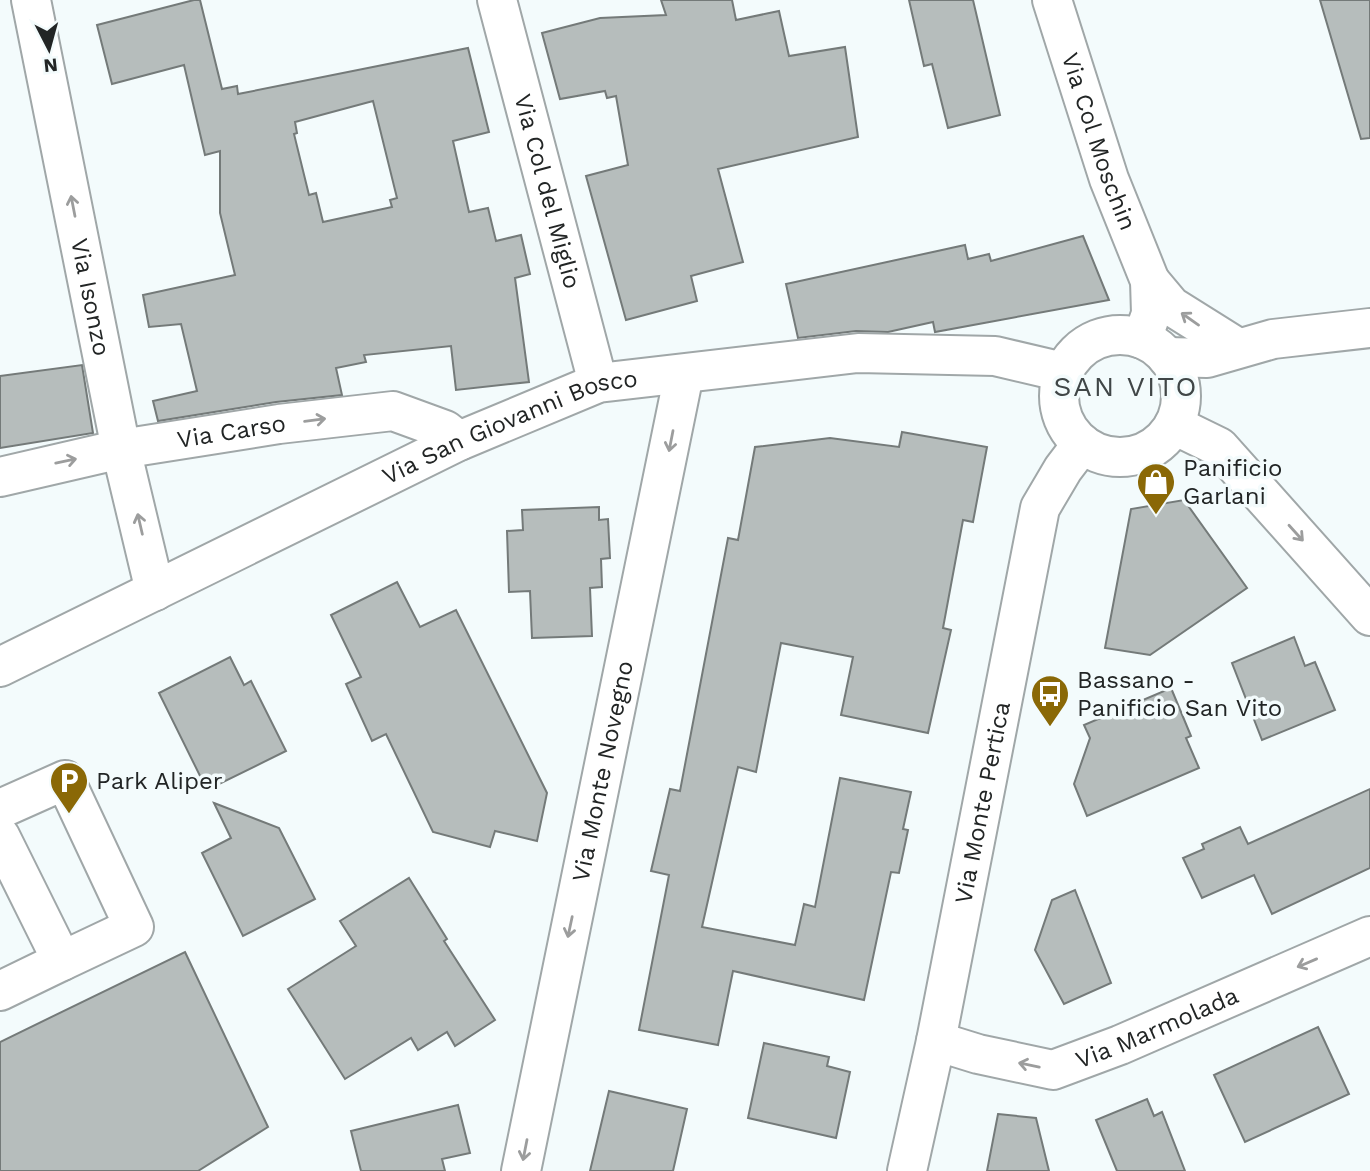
<svg xmlns="http://www.w3.org/2000/svg" width="1370" height="1171" font-family="'Work Sans',sans-serif">
<style>
.building{fill:#b6bdbc;stroke:#747a79;stroke-width:2;fill-rule:evenodd}
.lines{fill:none;stroke-linecap:round;stroke-linejoin:round}
.minor-casing{stroke:#a0a7a8;stroke-width:42}
.minor{stroke:#fff;stroke-width:38}
.oneway{stroke:#9c9d9d}
.labels{text-anchor:middle;stroke-width:7;stroke-linejoin:round;paint-order:stroke}
.street-label{font-size:24px;fill:#222525;stroke:#f3fbfc}
.poi-label{font-size:24px;fill:#222525;stroke:#f3fbfc;text-anchor:start}
.quarter-label{font-size:28px;letter-spacing:2px;fill:#404647;stroke:#f3fbfc}
</style>
<rect width="100%" height="100%" fill="#f3fbfc"/>
<g class="building">
<path d="M194,0h6l22,89 15,-3 1,8 230,-46 21,84 -36,9 16,71 19,-4 8,33 25,-6 9,39 -15,4 14,104 -73,8 -5,-44 -87,9 2,7 -30,6 6,27 -66,7 -118,19 -5,-20 44,-10 -16,-67 -32,3 -6,-32 92,-20 -15,-62v-62l-15,4 -21,-90 -72,19 -15,-59zM373,101l24,97 -7,2 2,7 -69,15 -7,-29 -7,2 -15,-61 3,-1 -2,-11z"/>
<path d="M661,0h71l4,20 43,-9 10,45 56,-9 13,90 -140,32 25,93 -52,14 6,25 -71,19 -40,-144 42,-11 -12,-69 -9,2 -2,-7 -45,8 -18,-66 58,-15 66,-3z"/>
<path d="M909,0h64l27,115 -52,13 -16,-64 -8,2z"/>
<path d="M1320,0h50v138l-9,1z"/>
<path d="M1083,236l26,64 -174,32 -2,-10 -45,10 -32,-1 -58,7 -12,-54 179,-39 3,14 21,-5 2,7z"/>
<path d="M82,365l11,68 -93,15v-72z"/>
<path d="M902,432l85,15 -14,75 -10,-2 -20,108 8,2 -23,103 -87,-18 12,-58 -72,-14 -25,129 -18,-5 -36,160 93,18 9,-41 11,3 25,-129 71,14 -8,37 5,1 -9,43 -8,-1 -27,128 -131,-29 -15,74 -79,-15 30,-155 -18,-4 19,-82 10,2 48,-253 10,2 17,-93 75,-9 69,9z"/>
<path d="M1184,500l63,88 -97,67 -45,-7 26,-139z"/>
<path d="M599,507v13l9,-1 2,39 -9,1 1,28 -12,1 2,48 -60,2 -2,-47 -21,1 -2,-61 16,-1 -1,-20z"/>
<path d="M397,582l23,45 36,-17 91,183 -10,48 -42,-10 -5,16 -57,-15 -47,-98 -14,7 -26,-57 15,-7 -30,-62z"/>
<path d="M1294,637l11,29 10,-4 20,48 -73,30 -30,-77z"/>
<path d="M230,657l14,28 7,-4 35,70 -79,39 -48,-97z"/>
<path d="M1171,688l20,48 -5,2 13,30 -112,48 -13,-32 16,-46 -6,-13z"/>
<path d="M1370,789v79l-98,46 -18,-39 -52,23 -19,-40 21,-9 -2,-5 38,-17 8,17z"/>
<path d="M214,803l65,25 36,71 -72,37 -41,-83 29,-15z"/>
<path d="M409,878l38,61 -3,2 51,79 -40,26 -8,-14 -29,18 -7,-12 -66,41 -57,-90 68,-43 -16,-25z"/>
<path d="M1075,890l36,93 -47,21 -29,-54 17,-50z"/>
<path d="M185,952l83,175 -70,44h-198v-129z"/>
<path d="M1318,1027l31,67 -104,48 -31,-67z"/>
<path d="M764,1043l65,14 -2,9 23,6 -14,66 -88,-20z"/>
<path d="M609,1091l78,18 -14,62h-83z"/>
<path d="M1147,1099l7,17 8,-4 23,59h-68l-21,-51z"/>
<path d="M458,1105l12,48 -28,6 3,12h-84l-10,-40z"/>
<path d="M998,1114l38,4 13,53h-62z"/>
</g>
<g class="lines">
<defs>
<g id="minor">
<path id="s1" d="M31,0l90,449 34,142"/>
<path id="s2" d="M497,0l101,383"/>
<path id="s3" d="M1052,0l57,179 41,102 1,33 -9,25"/>
<path d="M1150,281l21,25 67,42"/>
<circle cx="1120" cy="396" r="61"/>
<path d="M1167,357l40,1 66,-19 97,-11"/>
<path d="M1174,425l45,22 151,169"/>
<path id="s4" d="M0,477l121,-28 158,-25 114,-13 52,19 14,11"/>
<path id="s5" d="M0,667l459,-226 139,-58 260,-30 137,3 68,16"/>
<path d="M0,809l65,-29 69,147 -72,34"/>
<path d="M0,836l62,125 -62,30"/>
<path id="s6" d="M936,1041l42,13 75,16 67,-25 250,-109"/>
<path id="s7" d="M521,1171l163,-797"/>
<path id="s8" d="M907,1171l29,-130 104,-533 23,-39 19,-25"/>
</g>
</defs>
<use href="#minor" class="minor-casing"/>
<use href="#minor" class="minor"/>
</g>
<defs><path id="oneway-shaft" d="M-6 0H5M1.5-3L5.5 0L1.5 3" fill="none" stroke-width="1.6" stroke-linecap="round" stroke-linejoin="round" transform="scale(1.75)"/></defs>
<g class="oneway">
<use href="#oneway-shaft" transform="translate(73 206) rotate(-101)"/>
<use href="#oneway-shaft" transform="translate(1190 319) rotate(-145)"/>
<use href="#oneway-shaft" transform="translate(315 420) rotate(-7)"/>
<use href="#oneway-shaft" transform="translate(671 441) rotate(101)"/>
<use href="#oneway-shaft" transform="translate(66 461) rotate(-12)"/>
<use href="#oneway-shaft" transform="translate(140 524) rotate(-103)"/>
<use href="#oneway-shaft" transform="translate(1296 533) rotate(48)"/>
<use href="#oneway-shaft" transform="translate(570 927) rotate(102)"/>
<use href="#oneway-shaft" transform="translate(1307 963) rotate(157)"/>
<use href="#oneway-shaft" transform="translate(1029 1065) rotate(-168)"/>
<use href="#oneway-shaft" transform="translate(525 1150) rotate(101)"/>
</g>
<defs>
<symbol id="shop-pin" viewBox="-11 -11 22 30"><path d="M0 17L-7.5 6A9.5 9.5 0 1 1 7.5 6Z" fill="#8a6806" stroke="#f3fbfc"/><path d="M-5-2.5h2.3a2.7 3.5 0 0 1 5.4 0H5L5.5 6h-11ZM-1.5-2.5h3a1.5 2.3 0 0 0-3 0Z" fill="#fff"/></symbol>
<symbol id="bus-pin" viewBox="-11 -11 22 30"><path d="M0 17L-7.5 6A9.5 9.5 0 1 1 7.5 6Z" fill="#8a6806" stroke="#f3fbfc"/><path d="M-5-6H5V4H4V6H2V4H-2V6H-4V4H-5ZM-3.5-4V0h7V-4ZM-3.5 1.2v1.5H-2V1.2ZM2 1.2v1.5H3.5V1.2Z" fill="#fff"/></symbol>
<symbol id="parking-pin" viewBox="-11 -11 22 30"><path d="M0 17L-7.5 6A9.5 9.5 0 1 1 7.5 6Z" fill="#8a6806" stroke="#f3fbfc"/><path d="M-3.5-5.5H1a3.5 3.5 0 0 1 0 7H-1V5.5H-3.5ZM-1-3.4V-.6H.8a1.4 1.4 0 0 0 0-2.8Z" fill="#fff"/></symbol>
</defs>
<g fill-rule="evenodd">
<use href="#shop-pin" x="1134" y="460" width="44" height="60"/>
<use href="#bus-pin" x="1028" y="672" width="44" height="60"/>
<use href="#parking-pin" x="47" y="759" width="44" height="60"/>
</g>
<g class="labels">
<g class="street-label">
<text dy="8" stroke="none"><textPath href="#s3" startOffset="149">Via Col Moschin</textPath></text>
<text dy="8" stroke="none"><textPath href="#s2" startOffset="198">Via Col del Miglio</textPath></text>
<text dy="8" stroke="none"><textPath href="#s1" startOffset="303">Via Isonzo</textPath></text>
<text dy="8" stroke="none"><textPath href="#s5" startOffset="565">Via San Giovanni Bosco</textPath></text>
<text dy="8" stroke="none"><textPath href="#s4" startOffset="236">Via Carso</textPath></text>
<text dy="8" stroke="none"><textPath href="#s7" startOffset="408">Via Monte Novegno</textPath></text>
<text dy="8" stroke="none"><textPath href="#s8" startOffset="376">Via Monte Pertica</textPath></text>
<text dy="8" stroke="none"><textPath href="#s6" startOffset="233">Via Marmolada</textPath></text>
</g>
<g class="poi-label">
<text x="1183" y="476">Panificio<tspan x="1183" dy="28">Garlani</tspan></text>
<text x="1077" y="688">Bassano -<tspan x="1077" dy="28">Panificio San Vito</tspan></text>
<text x="96" y="789">Park Aliper</text>
</g>
<g class="quarter-label">
<text x="1126" y="396">SAN VITO</text>
</g>
</g>
<g transform="translate(49 49) rotate(174)" stroke="#f3fbfc" stroke-width="5" paint-order="stroke">
<path d="M0-5L12 26L0 18L-12 26Z" fill="#222525"/>
<text y="-10" font-size="19" font-weight="bold" text-anchor="middle" fill="#222525">N</text>
</g>
</svg>
